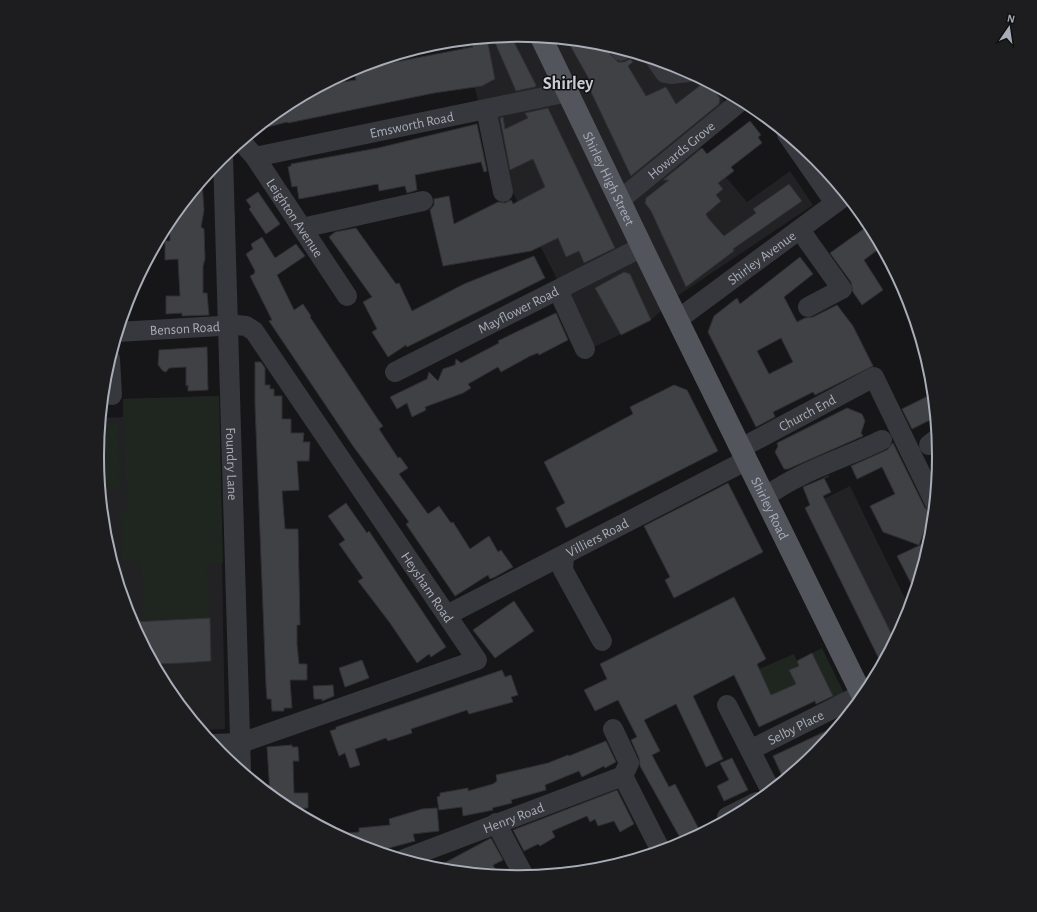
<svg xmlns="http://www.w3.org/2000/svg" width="1037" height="912" font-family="'Alegreya Sans',sans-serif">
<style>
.built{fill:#222225}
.green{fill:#1e261f}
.building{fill:#404145;stroke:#303034;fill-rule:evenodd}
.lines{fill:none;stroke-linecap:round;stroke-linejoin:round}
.minor{stroke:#37383d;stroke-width:20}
.major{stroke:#53555c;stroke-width:22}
.labels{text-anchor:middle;stroke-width:3;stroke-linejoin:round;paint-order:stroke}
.street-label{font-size:14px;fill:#a8adb8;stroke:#111113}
.district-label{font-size:18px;font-weight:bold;fill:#c9ccd4;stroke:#111113}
.rim{fill:none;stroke:#a8adb8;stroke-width:2}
</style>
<rect width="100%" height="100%" fill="#161618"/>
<g class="built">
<path d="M519,35l82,8 48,15 48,18 20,11 7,15 -32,37 12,12 43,51 43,-31 23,34 -134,90 -27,24 -64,31 -27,-63 -53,-104 -30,-82 -9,-37 -9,-23z"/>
<path d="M219,396l6,333 -24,1 -33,-40 -39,-73 -23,-79 -8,-82 3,-38 22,-1v-18z"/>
<path d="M850,486l60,123 -3,8 -25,48 -77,-157z"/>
</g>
<g class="green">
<path d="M219,396l4,167h-16l3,55 -18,1v5l-10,-4 -37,1 -4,-60 -19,1 -2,-52h7l-4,-111z"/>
<path d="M101,424h17l2,65 -19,1 -3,-34z"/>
<path d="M822,648l22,45 -10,5 -22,-45z"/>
<path d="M794,654l5,12 -9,4 6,14 -25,11 -12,-26z"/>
</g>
<g class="building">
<path d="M511,36l25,49 -1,2 -19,4 -23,-53z"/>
<path d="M487,38l8,41 -13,7 -48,7 -146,30 -1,-1 -31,8 29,-24 38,-21 33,-5 -2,-10 119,-23 -3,-7z"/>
<path d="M567,40l34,3 10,3 -1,8 8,8h6l6,-3 3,3 -5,4 18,30 20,-9 10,17 30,-23 14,17 -1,6 -88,72 -40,-84 2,-6z"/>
<path d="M548,108l67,140 -31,15 -5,-12 -13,6 -8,-19 -27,13 -88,15 -13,-56 4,-5v-6l15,-3 5,28 44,-22 7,1 6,-3 2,4 32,-17 -12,-28 -23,11 -10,-52 3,-1 2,12 23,-11 -3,-5z"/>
<path d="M750,121l11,14 -3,2 4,6 -31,24 3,4 -16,12 5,6 -7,6 5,6 -15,13 2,4 16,18 32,-23 -3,-4 36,-25 13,17 -69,48 1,2 -48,36 -35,-76 -6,-8 1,-5 23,-18h-6l39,-32 5,6z"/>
<path d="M477,124l10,47 -3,1 -3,-10 -66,13 2,15 -10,3 -2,-7 -26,5 -1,-7 -79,15 -2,-13 -5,1 -4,-20 3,-1v-2l87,-16z"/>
<path d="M202,181l2,29 -3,17 3,2 1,30 -2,7v27h4l2,22 -27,1v-3l-16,1v-18h14l-2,-37 -13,1v-19h5v-20z"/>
<path d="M258,192l22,32 -14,10 -17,-25 2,-2 -5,-7z"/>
<path d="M356,228l40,56 3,-1 13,28 52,-27 70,-28 11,22 -138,69 -1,-2 -18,12 -16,-25 5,-3 -14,-27 9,-5 -43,-60 6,-5z"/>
<path d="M865,228l15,20 -16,12 19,30 -21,15 -9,-13 -2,-10 -21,-29z"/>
<path d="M262,237l13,21 21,-14 9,12 -28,19 17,35 9,-6 8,12 -1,1 69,104 4,5 -4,3 19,29 2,-1 8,11 -9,6 29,40 11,-8 12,17 2,-1 17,27 19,-13 9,16 3,-2 12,17 -18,10 -5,2 -2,-4 -33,21 -49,-72 3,-2 -56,-76 -84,-125 3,-1 -22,-44 4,-2 1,-3 -9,-17 7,-5 -2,-5z"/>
<path d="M800,257l13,17 -29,23 13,25 8,-4 8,-1 24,-12 16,21 20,40 -58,29 -2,-3 -40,20 2,5 -19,10 -48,-95 6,-16 23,-18 3,6zM781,338l12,24 -24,12 -12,-23z"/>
<path d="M624,272l6,2 21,46 -30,15 -26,-47z"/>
<path d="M556,313l12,27 -29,15 -1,-2 -8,3 -29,16 -3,-5 -30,17 3,4 -8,5 -38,14 1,3 -14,7 -5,-14 -10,6 -7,-12 37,-18 2,-7 9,9 5,-12 12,-4 1,-6 5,4 38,-20 -1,-2 12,-6z"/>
<path d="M207,347l1,43 -20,1v-6l-2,1v-19l-17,1 -3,4 -3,-1 -5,-6 1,-15z"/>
<path d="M255,362h6l4,6v17h5v4h4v7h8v23h9v14h13l-1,9h7l-1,19h-12l2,29 -17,1 3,38h13l2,96h-3v19l2,20h8v16h-17l2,28h-8v3h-12l-1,-12h-4l-1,-13 -11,-281z"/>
<path d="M674,385l13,5 31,61 -152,77 -10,-20 9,-5 -21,-41 89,-48 -3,-7z"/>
<path d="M928,396l7,14 1,7 -24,12 -10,-20z"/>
<path d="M847,408l15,6 3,7 -4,12 2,3 -75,33h-4l-9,-17 3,-6 -1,-3z"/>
<path d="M893,443l32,65 6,5 -12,32 -36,-13 -13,-26 25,-12 -13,-27 -25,12 -6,-13 36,-16z"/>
<path d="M829,476l-5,2 7,14 -8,4 72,145 -13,24 -77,-157 5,-3 -7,-18z"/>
<path d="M728,483l35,69 -89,46 -9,-18 5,-3 -26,-51z"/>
<path d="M346,503l21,30 2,-2 77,116 -15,10 -2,-3 -12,9 -27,-40 -32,-42 5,-3 -24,-34 6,-4 -17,-24z"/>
<path d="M931,540l-16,51 -18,-35z"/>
<path d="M734,597l32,62 -9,5 14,31 25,-11 -7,-14 10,-4 -2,-5 15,-8 21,43 -17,8 -1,-3 -56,26 -25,-52 -41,21 30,63 -17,8 -30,-63 -32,16 16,31 -8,4 17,32 6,-3 26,49 -18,10 -43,-77 -1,-8 -8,-18 6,-3 -19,-37 -23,11 -11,-21 23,-11 -7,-15z"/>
<path d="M514,601l20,30 -39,27 -22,-28z"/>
<path d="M210,618l1,43 -28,2 -29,1 -22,-42z"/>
<path d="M362,660l7,18 -24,9 -6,-19z"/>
<path d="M502,670l3,7 6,-2 7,20 -7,2 2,5 -44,12 -2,-4 -56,19 1,4 -24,8 -2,-3 -25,9 -6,2 5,16 -10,3 -5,-15 -6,3 -9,-25 6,-2v-2z"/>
<path d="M333,685l1,11 -12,5v-2h-8l-1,-13z"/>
<path d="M841,724l-25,30 -32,26 -11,-24z"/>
<path d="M606,741l10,21 -11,6 -1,-2 -22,11 -3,-6 -34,14 1,5 -35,10 1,3 -20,5 1,2 -30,6 -1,-9 -23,3 -2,-13 3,-1v-3l28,-5v3l25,-7 4,-3 -1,-6 52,-12 20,-8 1,1z"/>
<path d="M292,745v2h6l1,14h-6l1,32h14v15l-18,1 -20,-15 -3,-47z"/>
<path d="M732,758l16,32 -24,11 -7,-15 12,-6 -9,-17z"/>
<path d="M617,790l17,34 -14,8 -6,-11 -16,5 -3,-7 -5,3 -3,-6 -35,15 3,6 -15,9 -2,-2 -14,7 -11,-21z"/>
<path d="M437,808l2,23 -26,3 2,7 -26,7v4h-7l-25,-7 -19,-11 21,-2v-4l31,-3 -1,-6 33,-10z"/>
<path d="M491,838l12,22 -10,5 3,5 -9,4 -52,-6z"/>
</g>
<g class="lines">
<g class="minor">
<path d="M621,51l1,-1"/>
<path d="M656,60l9,13 6,1 18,-2"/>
<path d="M486,109l17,83"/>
<path d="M787,134l48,69"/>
<path id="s1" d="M241,141l14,16 92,139"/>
<path id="s2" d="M223,156l18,615"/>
<path id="s3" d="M255,157l313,-65"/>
<path id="s4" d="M620,200l122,-100"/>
<path d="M302,228l121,-27"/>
<path d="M800,230l42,59 -34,18"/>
<path d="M558,290l27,59"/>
<path id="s5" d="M677,320l169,-125"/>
<path id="s6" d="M118,332l119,-7 9,1 8,5 223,329 -236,83 -28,1"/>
<path d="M110,359l2,36"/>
<path id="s7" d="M395,372l247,-125"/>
<path d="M929,445l9,-7"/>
<path id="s8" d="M741,448l133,-71 61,126"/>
<path d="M765,497c35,-26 78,-38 117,-57"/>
<path d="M564,555l-1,15 39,71"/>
<path id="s9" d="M447,615l300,-155"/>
<path d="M727,705l44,86"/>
<path d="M613,729l16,34 -6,13"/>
<path id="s10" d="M750,750l112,-56"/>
<path d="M623,776l38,75"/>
<path d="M727,817l30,-15"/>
<path d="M496,823l28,53"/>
<path id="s11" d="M404,859l219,-83"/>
</g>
<path class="major" id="s12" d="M541,37l115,239 207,421"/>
</g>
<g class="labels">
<g class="street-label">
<text dy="5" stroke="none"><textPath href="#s3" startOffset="160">Emsworth Road</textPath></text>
<text dy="5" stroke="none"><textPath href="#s4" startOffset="79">Howards Grove</textPath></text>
<text dy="5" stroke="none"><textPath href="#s12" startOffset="157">Shirley High Street</textPath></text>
<text dy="5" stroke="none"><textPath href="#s1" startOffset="94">Leighton Avenue</textPath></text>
<text dy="5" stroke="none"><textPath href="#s5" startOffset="105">Shirley Avenue</textPath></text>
<text dy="5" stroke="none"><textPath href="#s7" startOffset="138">Mayflower Road</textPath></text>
<text dy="5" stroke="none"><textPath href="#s6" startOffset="67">Benson Road</textPath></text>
<text dy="5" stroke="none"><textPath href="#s8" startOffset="75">Church End</textPath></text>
<text dy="5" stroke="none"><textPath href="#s2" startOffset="308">Foundry Lane</textPath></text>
<text dy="5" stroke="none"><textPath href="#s12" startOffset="524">Shirley Road</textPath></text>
<text dy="5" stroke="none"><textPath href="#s9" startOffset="169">Villiers Road</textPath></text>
<text dy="5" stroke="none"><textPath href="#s6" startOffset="447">Heysham Road</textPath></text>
<text dy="5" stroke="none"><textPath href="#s10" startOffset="51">Selby Place</textPath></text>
<text dy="5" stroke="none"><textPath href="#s11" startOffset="117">Henry Road</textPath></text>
</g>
<g class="district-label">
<text x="568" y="89">Shirley</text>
</g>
</g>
<path d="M0 0H1037V912H0ZM104 456a414 414 0 1 1 828 0a414 414 0 1 1-828 0Z" fill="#1d1d20" fill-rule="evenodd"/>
<path class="rim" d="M104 456a414 414 0 1 1 828 0a414 414 0 1 1-828 0Z"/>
<g transform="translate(1009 28) rotate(13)" stroke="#111113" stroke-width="3" paint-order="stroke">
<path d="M0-3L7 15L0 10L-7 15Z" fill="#a8adb8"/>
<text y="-6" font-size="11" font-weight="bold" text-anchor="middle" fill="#a8adb8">N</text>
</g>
</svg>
